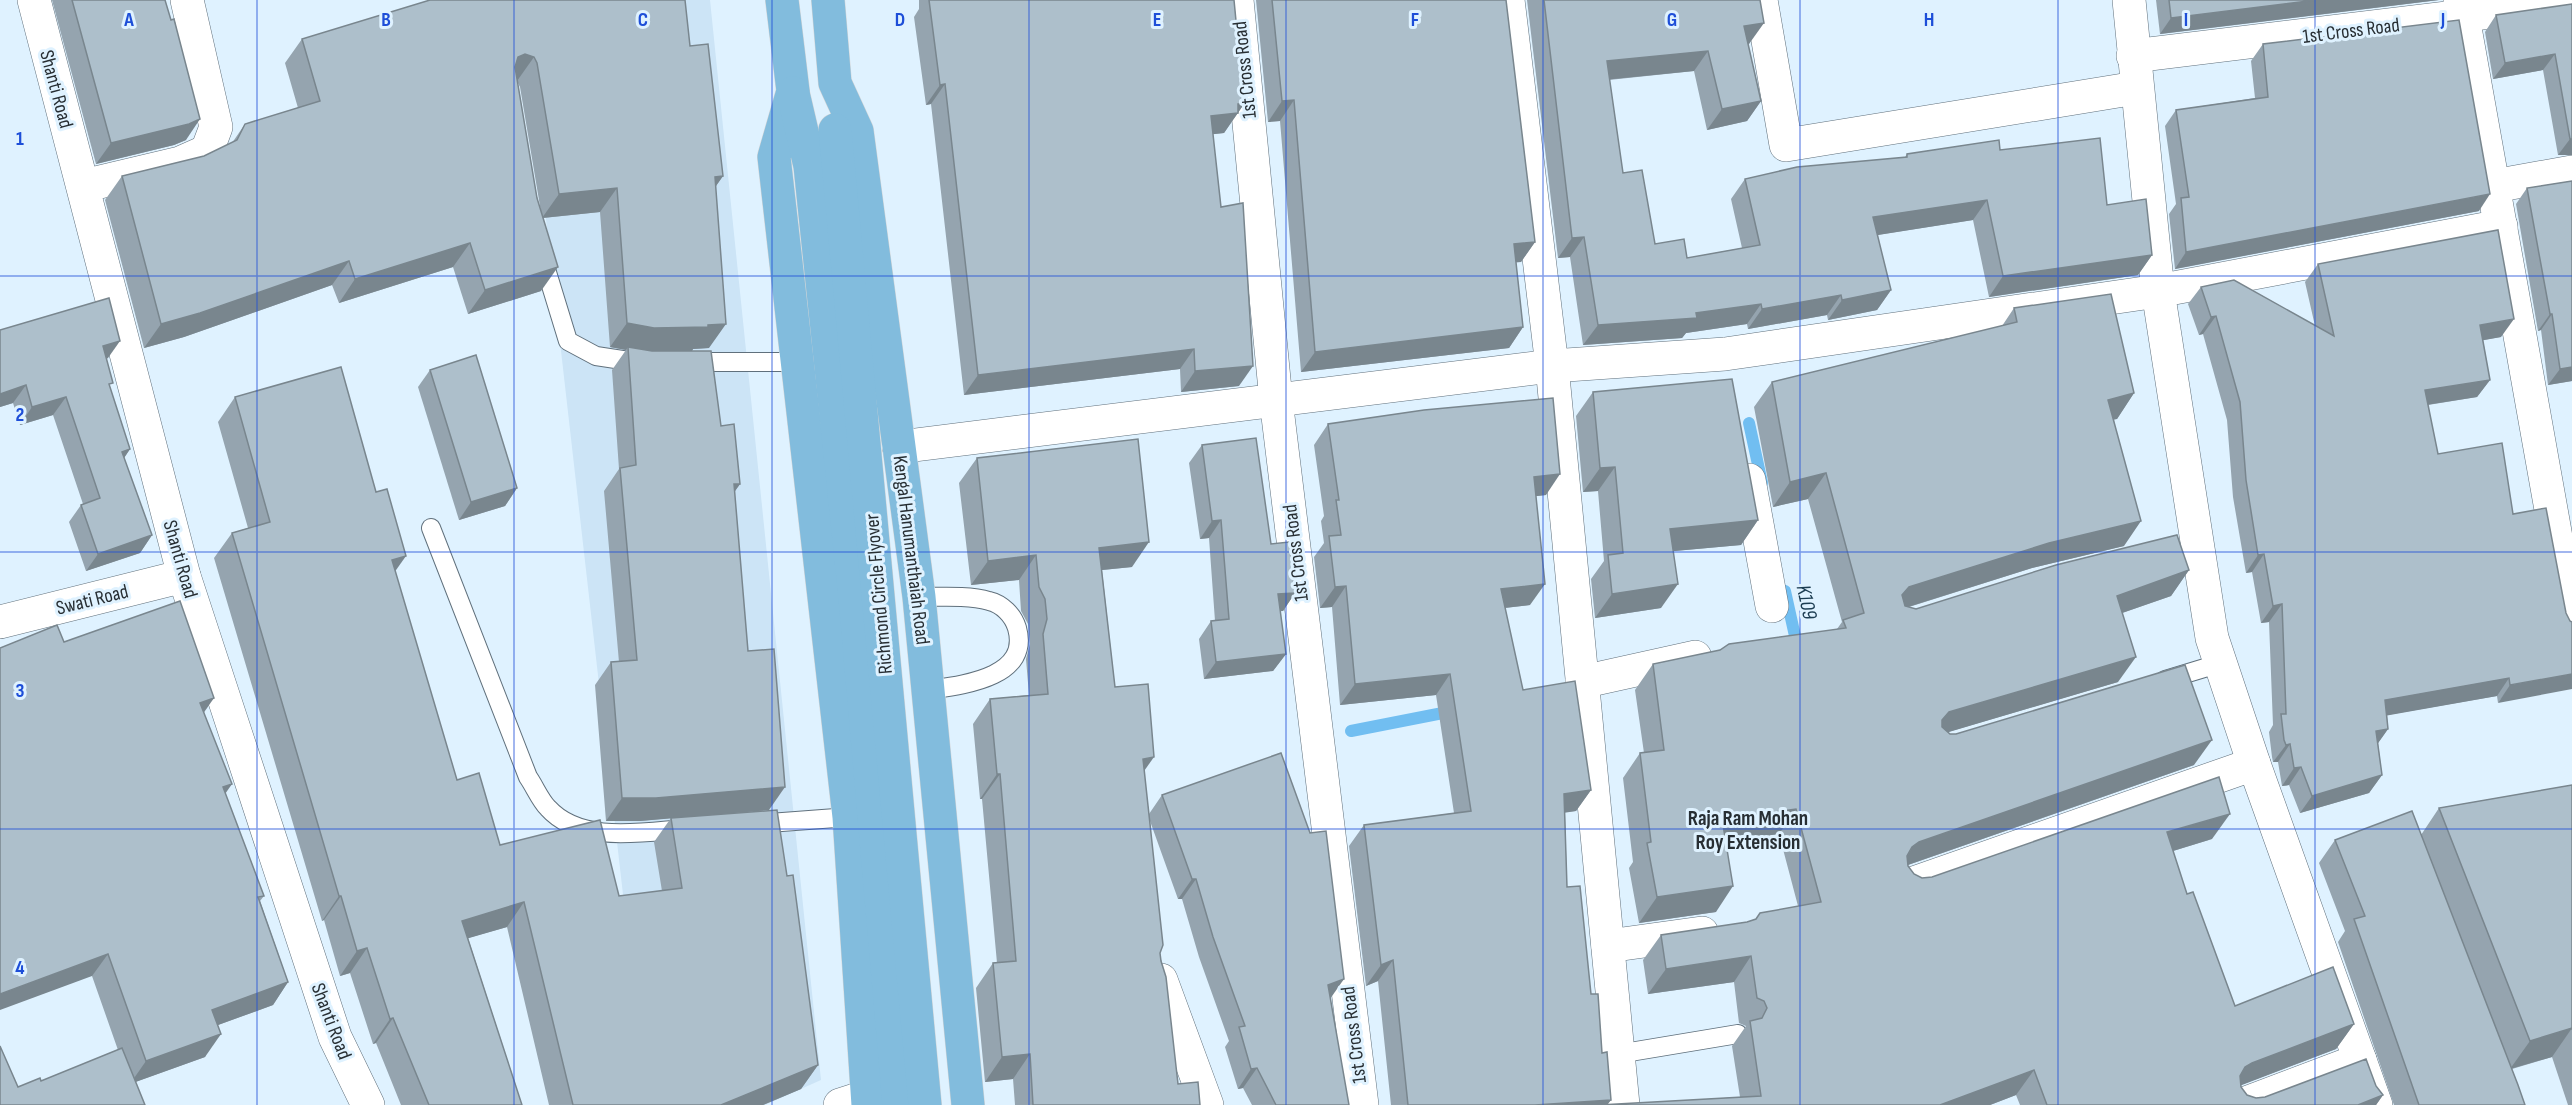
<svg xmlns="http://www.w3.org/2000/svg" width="2572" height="1105" font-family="'Sofia Sans Condensed',sans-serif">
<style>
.built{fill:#cce4f6}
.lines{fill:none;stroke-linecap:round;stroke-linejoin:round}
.stream{stroke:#71bef1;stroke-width:12}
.lane-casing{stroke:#60707c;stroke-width:20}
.street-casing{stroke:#60707c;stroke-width:34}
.primary-casing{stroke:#d4d5d6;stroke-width:34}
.lane{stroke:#fff;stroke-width:18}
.street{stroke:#fff;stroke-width:33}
.primary{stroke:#82bcdd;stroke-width:33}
.wall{fill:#95a4af;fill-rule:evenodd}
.shaded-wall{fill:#79868e}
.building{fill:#adbfcb;stroke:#79868e;stroke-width:1.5}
.grid{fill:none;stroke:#1d4ed8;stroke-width:1.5;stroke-opacity:0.55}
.labels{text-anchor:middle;stroke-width:6;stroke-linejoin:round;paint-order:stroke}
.street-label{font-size:20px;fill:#272e33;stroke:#dff2ff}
.water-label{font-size:21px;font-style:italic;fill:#1c3d52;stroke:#dff2ff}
.neighbourhood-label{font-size:21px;font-weight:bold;fill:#272e33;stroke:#dff2ff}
.grid-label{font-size:20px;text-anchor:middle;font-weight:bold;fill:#1d4ed8;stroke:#dff2ff;stroke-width:6;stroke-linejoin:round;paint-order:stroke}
</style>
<rect width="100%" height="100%" fill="#dff2ff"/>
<path class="built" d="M521,0h189l111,1080 -56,25h-118z"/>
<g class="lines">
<g class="stream">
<path d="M1749,423l13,60"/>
<path d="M1785,591l12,54 -5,1"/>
<path d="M1351,731l102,-20"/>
</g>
<defs>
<g id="lane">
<path d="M542,256l26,85 28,15 46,7"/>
<path d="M688,362h109"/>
<path d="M431,528l97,249c7,10 12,23 20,31 32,36 95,24 137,21"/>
<path d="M919,597c21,0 50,-2 70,4 13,3 24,14 28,27 14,50 -55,57 -89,62"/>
<path d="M2165,680l56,-17"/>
<path d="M755,824l94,-7"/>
<path d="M1618,1054l120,-20"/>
</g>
<g id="street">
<path d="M34,0l150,576 151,461 33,68"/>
<path d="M1237,0l39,400 86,705"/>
<path d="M1508,0l44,366 71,739"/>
<path d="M1761,0l25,145 350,-57"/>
<path d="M2129,0l29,291 54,347 42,126 122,341"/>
<path d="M2460,0l112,627"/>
<path d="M2133,56l330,-40 104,-16"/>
<path d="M83,186l97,-23 27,-12 9,-24 -29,-127"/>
<path d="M2494,186l78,-14"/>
<path d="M899,447l653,-81 173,-12 433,-63 343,-65"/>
<path d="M1749,480l23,126"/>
<path d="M0,622l184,-46"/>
<path d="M1582,682l113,-25"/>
<path d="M1908,885l346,-121"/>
<path d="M1608,946l94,-13"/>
<path d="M1161,980l46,125"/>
<path d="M840,1105l28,-9"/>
<path d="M2241,1105l119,-45"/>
</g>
<g id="primary">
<path d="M782,0l11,91 -19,66 75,660 19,288"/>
<path d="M828,0l7,83 22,48 62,466 49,508"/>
<path d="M793,93l17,73 45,432 44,507"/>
<path d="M835,130l90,975"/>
</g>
</defs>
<use href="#lane" class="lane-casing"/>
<use href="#street" class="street-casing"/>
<use href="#primary" class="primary-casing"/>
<use href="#lane" class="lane"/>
<use href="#street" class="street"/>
<use href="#primary" class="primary"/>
</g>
<g class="wall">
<path d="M52,0h113l21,140 -12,5 -78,19z"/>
<path d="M919,0h315l10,104 -20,29 -11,1 26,252 -58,6 -1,-23 -216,26 -33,-291 -5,1 -12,-88 5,-8z"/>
<path d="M1256,0h250l29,242 -14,20h-5l7,65 -14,21 -208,24 -21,-251 -12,1z"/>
<path d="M1527,0h233l-11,44h-1l13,57 -14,20 -40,9 -13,-59 -85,9 14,93 32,71 32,14 55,-10 -11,-49 14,-20 160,-22 2,-3 93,-4 107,55 45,50 -14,20 -149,22 -16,-77 -96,15 14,55 -14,20 -49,10 -1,-5 -79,14 -1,-5 -61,9 -4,5 -99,7 -13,-88 -12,1z"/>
<path d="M2156,0h283l-279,34z"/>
<path d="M2572,4v151h-14l-15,-85 -50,9 -8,-47 11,-17z"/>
<path d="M302,39l388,7 33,130 -7,10 -7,162 -16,1 -1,2 29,75 19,58 -6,8 14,159 21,159 -55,5 104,250 -17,24 -38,16h-214l-42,-178 -39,11 54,167h-121l-25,-62 -3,1 -23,-71 -10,3 -16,-56 -2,1 -108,-363 18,-25 16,-5 -30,-106 17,-25 160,175 62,208 43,65 119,51 43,-5 -8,-49 17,-24 -31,3h-34l-11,-136 16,-23h8l-15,-171 15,-22 -7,-99 14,-20 -16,-3 -10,-135 -57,6 -2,73 -73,23 -15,-47 -114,36 -7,-18 -148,52 -40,11 -39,-148 17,-24 82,-20 28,-13 13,-19 53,-16 -13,-45zM517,81l3,6 21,125 -4,-14z"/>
<path d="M2263,44l216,167 -304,58 -6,-55 7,-10 -11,-78 11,-16 79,-12 -4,-37z"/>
<path d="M2572,181v200l-24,4 -7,-55 -3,1 -22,-127 11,-16z"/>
<path d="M2318,264l183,73 -18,3 7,40 -13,17 -49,8 10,49 75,60 53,99 -68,90 -1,-7 -110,19 1,14 -10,14 4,32 -13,18 -69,20 -11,-28 -7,1 -4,-24h-5l-1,-5 -3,-25 4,-7 -4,-103 -8,1 -9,-51 -6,1 -13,-76 -6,-77 -24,-86 -4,1 -11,-31 13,-17 114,39 -10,-44z"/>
<path d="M2014,308l120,85 -17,26h-3l10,127 -92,22 -123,39 7,2 273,-39 -18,26 -49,17 -4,69 -170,50 2,2 244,31 -286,100v1l6,8 8,4 10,-1 280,-38 -39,12 14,43 48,112 119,18 -18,25 -95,36v2l6,8 9,3 120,-12 7,9 -7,10h-356l-4,-10 -26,10h-599l-13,-124 -12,5 -17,-140 15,-21 90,-12 -18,-118 -96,10 -8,-98 -12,1 -6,-51 10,-14 -3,-22 3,-5 -10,-71 14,-21 218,71 -10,1 -6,109 -25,3 18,82 68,100 -15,21 -11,1 2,75 24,107 11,59 9,47 -4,5 133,-8 -8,-51 14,-20 -7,-3 -5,-41 -86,12 -5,-34 18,-25 86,-13 51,-16 -19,-72 -54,8 -9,70 -77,11 -10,-55 4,-6 -10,-84 17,-25h4l-9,-63 18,-26 184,-35 5,-7 -34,-123 -35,8 -19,-100 18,-25 230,-56z"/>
<path d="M0,330l108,28 -2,1 4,29 20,61 -6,9 28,77 -12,18 -54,18 -17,-49 12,-17 2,-1 -30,-89 -33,10 -7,-22 -13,4z"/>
<path d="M430,370l87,118 -12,18 -46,14 -41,-133z"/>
<path d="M1593,392l165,128 -17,25 -68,6 -12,57 -66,10 -4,-39 13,-18 -6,-70 -15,1 -7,-76z"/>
<path d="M1202,445l69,99 24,49 -12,18h-3l6,43 -13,17 -69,8 -5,-40 12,-18h4l-6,-83 -9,1 -11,-76z"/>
<path d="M977,458l155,109 -30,3 13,117 29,84 5,43 13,-19 168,204 19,106h-97l-9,-17 -5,1 -13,-42 4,-6 -30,-84 -17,-58h-4l-28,-78 10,132 18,131 22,21h-185l-2,-26 -28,3 -9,-94 17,-25h4l-15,-164h-2l-7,-75 17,-25 39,-4 -3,-36 4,-15 -2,-20 -7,-13 -2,-31 -48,5 -12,-102z"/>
<path d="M64,642l140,70 21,81 39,103 -4,5 28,81 -15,23 -55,20 -13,32 -70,25 -117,5 23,-6 77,-31 -26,-74z"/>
<path d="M2572,785v320h-4l-16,-48 -40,12 13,36h-131l-56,-163 7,-11 -26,-68 16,-23 86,-5 18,-27z"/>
</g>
<g class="shaded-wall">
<path d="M2316,0h123l-279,34 11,-16z"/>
<path d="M1764,23l-15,21 -19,2 14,-20z"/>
<path d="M1708,51l-14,20 -101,10 14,-20z"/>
<path d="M525,54l9,3 -17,24 -9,-3 10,-21z"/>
<path d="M2555,54l-12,16 -50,9 12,-16z"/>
<path d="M945,84l-14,20 -5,1 14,-20z"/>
<path d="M1294,100l-14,21 -12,1 14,-21z"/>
<path d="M1761,101l-14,20 -40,9 15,-21z"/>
<path d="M1238,104h6l-20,29 -27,3 14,-20z"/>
<path d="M200,119l-14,21 -12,5 -78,19 15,-21z"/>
<path d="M2570,139h2v16h-14z"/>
<path d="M723,176l-17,24 9,-23z"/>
<path d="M617,188l-17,24 -58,6 17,-24z"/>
<path d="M2490,194l-11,17 -304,58 11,-17z"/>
<path d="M1987,200l-14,20 -114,18 14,-21z"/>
<path d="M1584,237l-14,20 -12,1 14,-20z"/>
<path d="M1535,242l-14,20 -22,2 15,-20z"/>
<path d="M470,243l-17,24 -114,36 16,-24z"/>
<path d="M2152,255l-14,20 -149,22 14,-21z"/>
<path d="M349,261l-17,24 -148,52 -40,11 17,-24z"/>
<path d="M558,267l-17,24 -73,23 17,-24z"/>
<path d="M1891,290l-14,20 -49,10 14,-20z"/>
<path d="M1841,295l-14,20 -79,14 14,-20z"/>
<path d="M1761,304l-14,20 -61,9 -4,5 -99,7 15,-20 98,-12z"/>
<path d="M2550,314h2l-11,16 -3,1z"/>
<path d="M2216,316l-13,18 -4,1 12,-18z"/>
<path d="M2514,319l-13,18 -33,6 12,-18z"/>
<path d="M627,323l81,2 18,-1 -17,24 -16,1 -1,2 -55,1 -9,-5 -2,3 -16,-3z"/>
<path d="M1523,327l-14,21 -208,24 14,-20z"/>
<path d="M120,341l-12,17 -18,5 13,-17z"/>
<path d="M1194,349l-14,20 -216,26 14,-20z"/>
<path d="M1253,366l-14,20 -58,6 14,-21z"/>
<path d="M2572,367v14l-24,4 12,-16z"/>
<path d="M2490,380l-13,17 -64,10 12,-17z"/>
<path d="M26,385l-13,18 -13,4v-13z"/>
<path d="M2134,393l-17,26 -26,6 17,-25z"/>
<path d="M66,397l-13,18 -33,10 12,-18z"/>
<path d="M130,449l-12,18 4,-15z"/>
<path d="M1615,467l-17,24 -15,1 17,-24z"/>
<path d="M1826,473l-18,26 -35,8 17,-25z"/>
<path d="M1560,474l-14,21 -27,3 15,-21z"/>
<path d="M734,484h6l-16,23z"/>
<path d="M517,488l-12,18 -46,14 12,-18z"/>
<path d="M1221,520l-12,18 -9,1 12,-18z"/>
<path d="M1758,520l-17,25 -88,8 17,-24z"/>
<path d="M2141,521l-17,25 -92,22 -140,44 10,-17 7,-8 140,-44z"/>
<path d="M152,535l-12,18 -54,18 12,-17z"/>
<path d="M1149,542l-17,25 -50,5 17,-24z"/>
<path d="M2264,554l-12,18 -6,1 12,-18z"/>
<path d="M1036,555l-17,25 -48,5 17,-24z"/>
<path d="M406,556l-17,24 3,-20z"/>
<path d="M2189,570l-18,26 -72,25 18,-25z"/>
<path d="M1545,584l-15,21 -44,5 15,-21z"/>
<path d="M1678,584l-17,24 -66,10 17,-24z"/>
<path d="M1346,586l-14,21 -12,1 15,-21z"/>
<path d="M1295,593l-12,18 -17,1 12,-18z"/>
<path d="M2282,604l-13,18 -8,1 12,-17z"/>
<path d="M1286,654l-13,17 -69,8 12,-17z"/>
<path d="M2136,657l-18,25 -186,55 10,-17 7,-8z"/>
<path d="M1450,674l-14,21 -96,10 15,-21z"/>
<path d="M2572,674v15l-74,14 12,-18z"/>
<path d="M2509,678l-12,18 -124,22 12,-18z"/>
<path d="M214,698l-16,23 2,-18z"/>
<path d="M2388,729l-12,17v-15z"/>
<path d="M2212,740l-18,25 -292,102 10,-20 7,-5z"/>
<path d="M2290,744l-12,18h-5l13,-17z"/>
<path d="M1154,757l-17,24 6,-22z"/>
<path d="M2301,767l-12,18 -7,1 12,-18z"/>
<path d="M997,774h3l-18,25h-2z"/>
<path d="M2382,775l-13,18 -69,20 12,-17z"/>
<path d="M232,784l-16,23 7,-20z"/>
<path d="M785,787l-16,23 -129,11h-34l16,-23z"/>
<path d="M1591,790l-15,21 -26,4 14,-21z"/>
<path d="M1796,809l-17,25 -75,10 18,-25z"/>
<path d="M2230,814l-18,25 -62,19 17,-26z"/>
<path d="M1192,879h4l-14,20h-4z"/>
<path d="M1733,886l-17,26 -77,11 18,-26z"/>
<path d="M339,896h2l-17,24 -2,1z"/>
<path d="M524,902l-17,25 -62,18 17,-24z"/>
<path d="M367,948l-17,25 -10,3 17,-25z"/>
<path d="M108,954l-16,22 -92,34v-16z"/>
<path d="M1751,956l-17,26 -86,12 18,-25z"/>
<path d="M1393,960l-15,21 -12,5 15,-21z"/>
<path d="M1344,979l-14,20 -2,-14z"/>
<path d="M288,982l-15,23 -77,28 16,-23z"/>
<path d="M393,1018l-17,25 -3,1 17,-25z"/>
<path d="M2354,1024l-18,25 -102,39 11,-21 7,-4z"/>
<path d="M2572,1028l-20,29 -42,12 20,-28z"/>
<path d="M221,1034l-16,23 -75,27 16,-23z"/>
<path d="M1030,1054l-17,25 -28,3 17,-25z"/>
<path d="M818,1065l-17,24 -38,16h-42z"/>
<path d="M1257,1068l-14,20 -5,1 13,-20z"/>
<path d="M2034,1070l-18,25 -26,10h-50z"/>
<path d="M2383,1095l-7,10h-18z"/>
<path d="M1611,1100l-4,5h-72z"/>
</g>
<g class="building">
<path d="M72,0h93l6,20 3,-1 26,100 -11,5 -78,19z"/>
<path d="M430,0h255l5,46 18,-2 15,132 -8,1 11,147 -18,1v2l-54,1 -27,-5 -10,-135 -58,6 -22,-131 -3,-6 -9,-3 -7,3 -3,10 22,131 21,69 -73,23 -15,-47 -115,36 -6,-18 -149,52 -39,11 -39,-148 82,-20 33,-16 8,-16 75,-23 -18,-62z"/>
<path d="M929,0h305l10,104h-6v9l-27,3 10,91 22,-4 10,163 -58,5 -1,-22 -216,26 -33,-291 -5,1z"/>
<path d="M1272,0h234l29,242 -21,2 9,83 -208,25 -21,-252 -12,1z"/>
<path d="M1544,0h216l4,23 -20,3 17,75 -39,8 -14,-58 -101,10 16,112 19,-3 13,74 29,-5 3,19 73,-13 -15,-66 52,-12 110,-10v-3l92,-14 1,10 100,-12 7,67 39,-6 6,56 -149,21 -16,-76 -114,17 18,73 -49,10 -1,-5 -79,14 -1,-5 -65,9 1,5 -99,7 -14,-88 -12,1z"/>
<path d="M2169,0h147l-145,18z"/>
<path d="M2572,4v135h-2l-15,-85 -50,9 -9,-48z"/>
<path d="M2459,20l31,174 -304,58 -5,-54 8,-1 -13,-87 92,-13 -5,-53z"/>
<path d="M2572,181v186l-12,2 -8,-55h-2l-23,-126z"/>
<path d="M2498,230l16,89 -34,6 10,55 -65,10 13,64 64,-11 11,71 33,-6 20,105 4,8 2,1v52l-62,11 -1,-7 -124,22 3,29 -12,2 6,44 -70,21 -11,-29 -7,1 -4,-24 -4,1 -2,-5 -3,-26h5l-4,-110 -9,2 -9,-52 -6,1 -12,-75 -6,-78 -24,-86 -5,1 -10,-30 33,-7 100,56 -16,-72z"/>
<path d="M2111,294l23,99 -26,7 33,121 -92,22 -140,44 -7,8 3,11 11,3 140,-44 121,-30 12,35 -72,26 19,61 -187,55 -7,8v7l8,7h6l229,-69 27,75 -293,102 -7,5 -5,9 1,10 6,8 8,4 10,-1 287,-100 11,37 -63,18 20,62 6,-2 42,114 98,-39 21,57 -102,39 -7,4 -5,9 1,11 6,8 9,3 9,-1 101,-38 10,27 7,9 -25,10h-311l-13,-35 -94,35h-341l162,-9 -11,-75 12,-3 5,-10 -3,-7 -7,-3 -6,-42 -85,13 -5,-34 86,-13 9,-3 4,-6 61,-11 -25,-93 -74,10 11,67 -76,11 -10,-54 4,-1 -11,-89 24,-3 -11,-86 67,-14 9,-6 117,-16 -3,-8 21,-7 -38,-140 -36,9 -18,-100 245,-60 -3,-14z"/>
<path d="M109,298l11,43 -17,5 10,37 -4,1 21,65 -8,3 30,83 -54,19 -17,-49 19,-7 -34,-101 -34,10 -6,-22 -26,9v-64z"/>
<path d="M628,347l24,4h59l10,75 13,-2 6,60h-6l14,167 26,-2 11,138 -129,11h-34l-11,-136 26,-2 -17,-192 16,-3z"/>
<path d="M476,355l41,133 -46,14 -41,-132z"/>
<path d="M341,367l35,125 11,-3 19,67 -14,4 65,220 22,-7 21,72 100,-25 19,76 63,-8 -11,-70 106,-8 10,66 6,-1 25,190 -97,40h-148l-49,-203 -62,19 60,184h-93l-36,-87 -3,1 -23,-71 -10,3 -16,-55h-2l-107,-363 38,-11 -35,-125z"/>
<path d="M1732,379l26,141 -88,9 8,55 -66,10 -4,-39 15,-2 -8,-86 -15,1 -7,-76z"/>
<path d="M1553,398l7,76 -26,3 11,107 -44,5 22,101 52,-9 16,109 -27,4 3,93 13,-1 11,108h7l4,59 5,-1 4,48 -76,5h-127l-15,-145 -12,5 -17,-140 107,-14 -21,-137 -95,10 -9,-98 -11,1 -6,-51 12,-1 -5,-35h3l-11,-76 96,-14z"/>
<path d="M1256,438l15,106 18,-2 6,51 -17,1 8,60 -70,8 -5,-41 18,-2 -8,-99 -9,1 -10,-76z"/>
<path d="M1138,439l11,103 -50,6 16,139 33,-3 6,73 -11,2 20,186 -3,8 1,8 5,16 12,107 20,-2 2,23h-167l-3,-51 -28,3 -9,-94 23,-2 -16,-187h-3l-7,-75 58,-5 -5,-60 4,-15 -2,-20 -6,-12 -3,-32 -48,6 -11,-103z"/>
<path d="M180,601l34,97 -14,5 32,81 -9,3 41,109 -6,1 30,85 -76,28 9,24 -75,27 -38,-107 -108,40v-346l57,-23 7,17z"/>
<path d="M1281,753l29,80 16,-2 18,148 -16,6 21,120h-73l-19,-37 -6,1 -12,-42 6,-1 -32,-89 -17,-58h-4l-30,-84z"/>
<path d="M2572,785v245v-2l-42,13 -91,-233z"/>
<path d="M2412,811l106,274 7,20h-106l-65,-186 11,-3 -30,-76z"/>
<path d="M0,1046l18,41 22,-9 1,3 81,-33 23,57h-145z"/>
</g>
<path class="grid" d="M257,0v1105M514,0v1105M772,0v1105M1029,0v1105M1286,0v1105M1543,0v1105M1800,0v1105M2058,0v1105M2315,0v1105M0,276h2572M0,552h2572M0,829h2572"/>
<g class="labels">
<g class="street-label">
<text transform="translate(2351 30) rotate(-7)" y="7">1st Cross Road</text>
<text transform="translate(1244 70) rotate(-96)" y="7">1st Cross Road</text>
<text transform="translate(57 89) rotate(75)" y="7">Shanti Road</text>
<text transform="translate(912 550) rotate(83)" y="7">Kengal Hanumanthaiah Road</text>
<text transform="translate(1295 553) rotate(-97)" y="7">1st Cross Road</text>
<text transform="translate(181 559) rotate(74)" y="7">Shanti Road</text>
<text transform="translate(878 594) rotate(-95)" y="7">Richmond Circle Flyover</text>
<text transform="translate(92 599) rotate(-14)" y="7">Swati Road</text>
<text transform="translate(332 1021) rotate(69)" y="7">Shanti Road</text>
<text transform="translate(1353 1035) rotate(-97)" y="7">1st Cross Road</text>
</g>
<g class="water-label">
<text transform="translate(1807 602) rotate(78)" y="7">K109</text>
</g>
<g class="neighbourhood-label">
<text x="1748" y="825">Raja Ram Mohan<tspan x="1748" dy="24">Roy Extension</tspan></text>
</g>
</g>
<g class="grid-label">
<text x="129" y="26">A</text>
<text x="386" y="26">B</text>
<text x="643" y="26">C</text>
<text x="900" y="26">D</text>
<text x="1157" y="26">E</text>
<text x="1415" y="26">F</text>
<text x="1672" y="26">G</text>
<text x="1929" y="26">H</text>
<text x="2186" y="26">I</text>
<text x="2443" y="26">J</text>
<text x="20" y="145">1</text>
<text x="20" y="421">2</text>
<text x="20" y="697">3</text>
<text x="20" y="974">4</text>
</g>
</svg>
